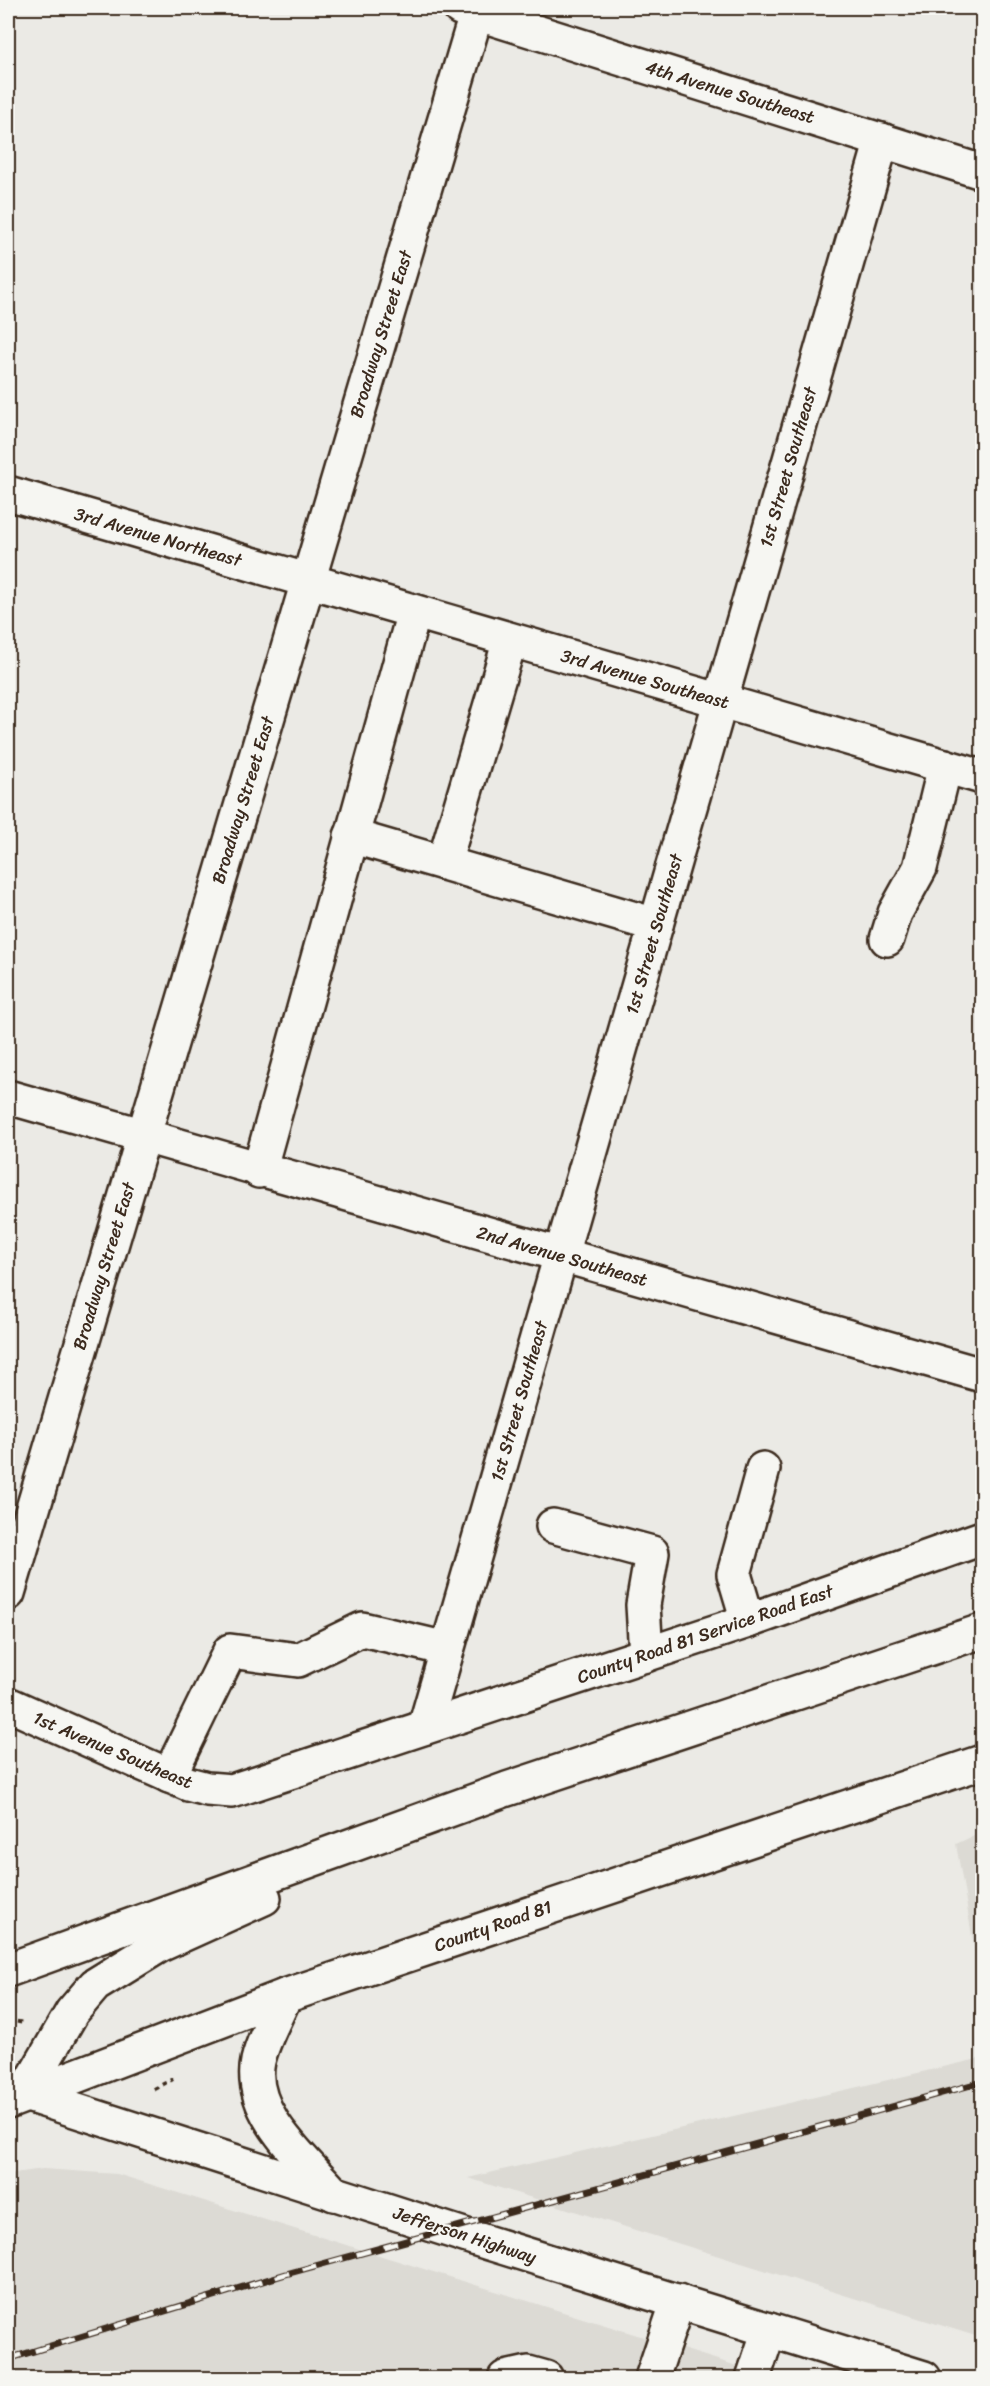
<svg xmlns="http://www.w3.org/2000/svg" width="990" height="2386" font-family="Sriracha,sans-serif">
<style>
.built{fill:#dcdad4}
.lines{fill:none;stroke-linecap:round;stroke-linejoin:round}
.minor-casing{stroke:#3b2a1e;stroke-width:38}
.highway-casing{stroke:#3b2a1e;stroke-width:38}
.path{stroke:#3b2a1e;stroke-width:4;stroke-dasharray:4.5 4.5;stroke-linecap:butt}
.minor{stroke:#f6f6f2;stroke-width:33}
.highway{stroke:#f6f6f2;stroke-width:33}
.rail-casing{stroke:#3b2a1e;stroke-width:7}
.rail{stroke:#f6f6f2;stroke-width:4.5;stroke-dasharray:14;stroke-linecap:butt}
.labels{text-anchor:middle;stroke-width:4.5;stroke-linejoin:round;paint-order:stroke}
.street-label{font-size:18px;fill:#3b2a1e;stroke:#f6f6f2}
</style>
<rect width="100%" height="100%" fill="#ebeae5"/>
<filter id="ink" filterUnits="userSpaceOnUse"><feTurbulence type="fractalNoise" baseFrequency=".0167" numOctaves="2"/><feDisplacementMap in="SourceGraphic" scale="12" xChannelSelector="R" yChannelSelector="G"/><feConvolveMatrix kernelMatrix="1 2 1 2 8 2 1 2 1" color-interpolation-filters="sRGB"/></filter>
<g filter="url(#ink)">
<g class="built">
<path d="M982,1832v161l-26,-149z"/>
<path d="M982,2058v280l-514,-160z"/>
<path d="M43,2169l74,5 659,204h-768v-204z"/>
</g>
<g class="lines">
<defs>
<g id="minor">
<path d="M460,8l522,164"/>
<path d="M8,493l974,284"/>
<path d="M351,836l305,89"/>
<path d="M444,863l66,-223"/>
<path d="M887,939l8,-26 25,-45 25,-102"/>
<path d="M8,1097l974,278"/>
<path d="M259,1171l155,-559"/>
<path d="M553,1526l99,27 -9,52 3,50"/>
<path d="M8,1593l470,-1585"/>
<path d="M748,1621l-14,-47 29,-105"/>
<path d="M8,1704l180,80 19,5 25,2 516,-170 234,-83"/>
<path d="M425,1727l457,-1587"/>
<path d="M169,1776l61,-125 68,9 64,-31 85,20"/>
<path d="M9,2089l480,154 435,135"/>
<path d="M505,2378l23,-5 18,5"/>
<path d="M652,2378l26,-77"/>
<path d="M753,2378l16,-48"/>
</g>
<g id="highway">
<path d="M8,1970l499,-181 475,-158"/>
<path d="M285,1996c-9,21 -22,43 -27,65 -11,52 46,98 76,133"/>
<path d="M25,2093l47,-81 23,-27 65,-40 104,-47"/>
<path d="M8,2102l277,-106 697,-234"/>
</g>
</defs>
<use href="#minor" class="minor-casing"/>
<use href="#highway" class="highway-casing"/>
<g class="path">
<path d="M8,2020l16,3"/>
<path d="M154,2089l19,-10"/>
</g>
<use href="#minor" class="minor"/>
<use href="#highway" class="highway"/>
<defs>
<path id="rail" d="M8,2359l278,-85 696,-192"/>
</defs>
<use href="#rail" class="rail-casing"/>
<use href="#rail" class="rail"/>
</g>
</g>
<g class="labels">
<g class="street-label">
<text transform="translate(730 92) rotate(17)" y="6">4th Avenue Southeast</text>
<text transform="translate(381 334) rotate(-73)" y="6">Broadway Street East</text>
<text transform="translate(788 467) rotate(-74)" y="6">1st Street Southeast</text>
<text transform="translate(158 537) rotate(16)" y="6">3rd Avenue Northeast</text>
<text transform="translate(645 679) rotate(16)" y="6">3rd Avenue Southeast</text>
<text transform="translate(243 800) rotate(-73)" y="6">Broadway Street East</text>
<text transform="translate(654 934) rotate(-74)" y="6">1st Street Southeast</text>
<text transform="translate(562 1256) rotate(16)" y="6">2nd Avenue Southeast</text>
<text transform="translate(104 1266) rotate(-73)" y="6">Broadway Street East</text>
<text transform="translate(519 1401) rotate(-74)" y="6">1st Street Southeast</text>
<text transform="translate(705 1634) rotate(-19)" y="6">County Road 81 Service Road East</text>
<text transform="translate(113 1750) rotate(23)" y="6">1st Avenue Southeast</text>
<text transform="translate(493 1926) rotate(-19)" y="6">County Road 81</text>
<text transform="translate(465 2235) rotate(18)" y="6">Jefferson Highway</text>
</g>
</g>
<rect width="990" height="2386" fill="none" stroke="#f6f6f2" stroke-width="30"/>
<rect x="15" y="15" width="960" height="2356" fill="none" stroke="#3b2a1e" stroke-width="2" filter="url(#ink)"/>
</svg>
